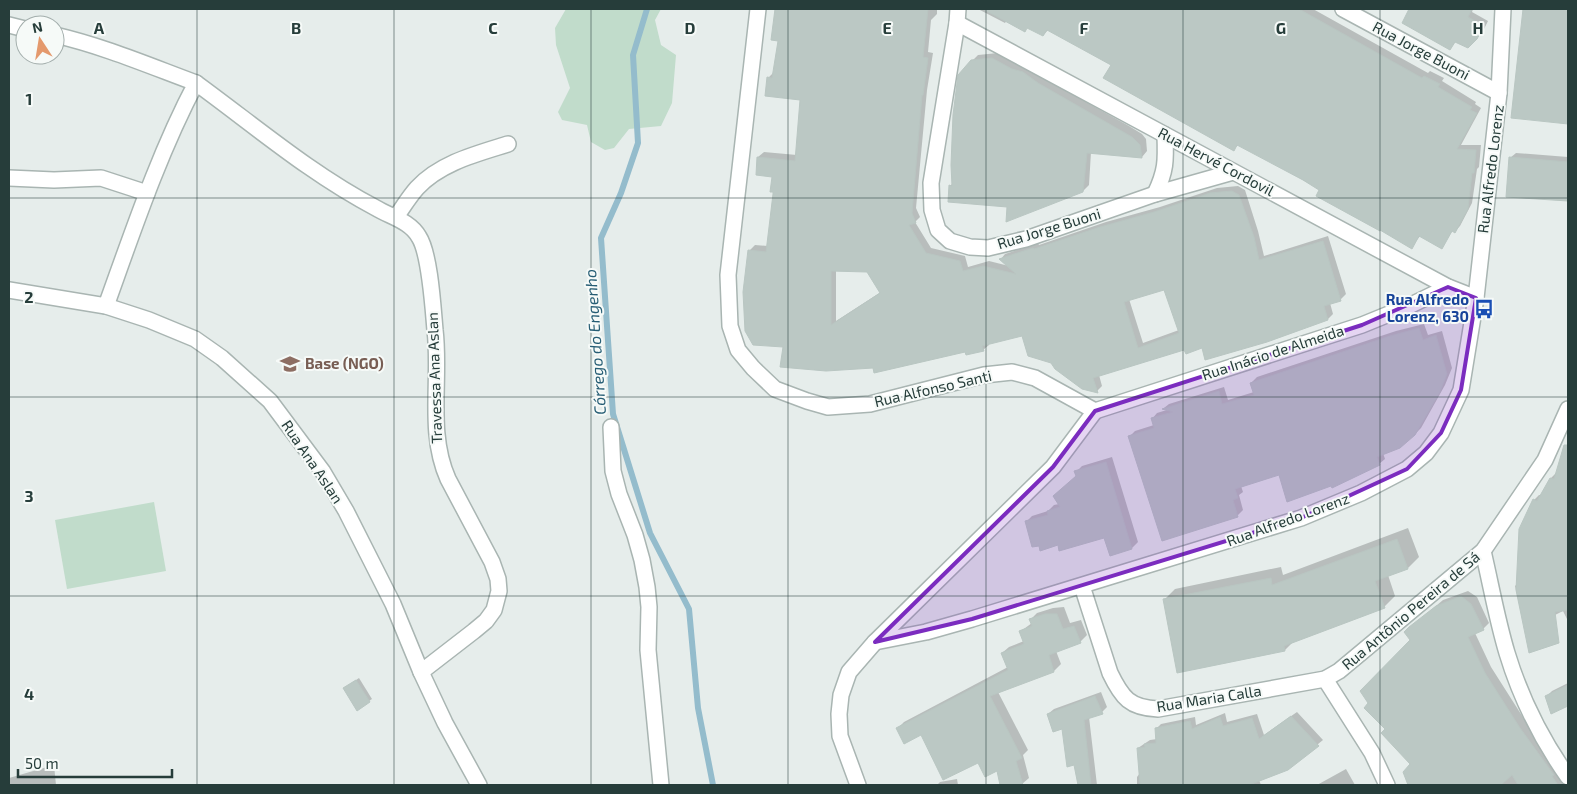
<svg xmlns="http://www.w3.org/2000/svg" width="1577" height="794" font-family="'Exo 2',sans-serif">
<style>
.green{fill:#c1dccb}
.shadow{fill:#0003;fill-rule:evenodd}
.lines{fill:none;stroke-linecap:round;stroke-linejoin:round}
.stream{stroke:#94bccc;stroke-width:6}
.building{fill:#bbc8c4;stroke:#b9c6c2;fill-rule:evenodd}
.minor-casing{stroke:#a9b5b2;stroke-width:18}
.minor{stroke:#fff;stroke-width:15}
.marked{fill:#7b2cbf;fill-opacity:0.2;stroke:#7b2cbf;stroke-width:4;stroke-linejoin:round}
.grid{fill:none;stroke:#263d3a;stroke-width:1;stroke-opacity:0.55}
.labels{text-anchor:middle;stroke-width:4;stroke-linejoin:round;paint-order:stroke}
.street-label{font-size:15px;fill:#263d3a;stroke:#f6faf8}
.transit-label{font-size:15px;font-weight:bold;fill:#164399;stroke:#f6faf8;text-anchor:end}
.education-label{font-size:15px;font-weight:bold;fill:#785e54;stroke:#f6faf8;text-anchor:start}
.water-label{font-size:16px;font-style:italic;fill:#265d74;stroke:#f6faf8}
.grid-label{font-size:16px;text-anchor:middle;font-weight:bold;fill:#263d3a;stroke:#f6faf8;stroke-width:4;stroke-linejoin:round;paint-order:stroke}
</style>
<rect width="100%" height="100%" fill="#e6edeb"/>
<g class="green">
<path d="M566,9h95l-6,11 6,25 15,10 -4,48 -11,23 -32,3 -15,19 -9,2 -14,-8 -4,-17 -25,-5 -4,-8 12,-24 -14,-43 -1,-17z"/>
<path d="M154,502l12,69 -99,18 -12,-69z"/>
</g>
<g class="shadow">
<path d="M776,9h161v5l-6,6 -3,32 5,1 -6,37 -11,118 4,9 -5,5 16,26 34,8 3,11 21,-6 20,5 -8,-7 4,-5 33,-11 1,2 67,-23 54,-15 57,-19 21,-2 7,4 13,41 6,25 64,-20 18,58 -5,5 -11,4 3,11 -5,5 -61,22 -82,7 -86,27 3,11 -5,5 -46,-29 -28,-27 -35,8 1,2 -6,5 -17,1 -92,16 -90,-21 -34,-96 5,-5 13,1 6,-55 -1,-15 -16,-2 1,-17 6,-5 33,3 5,-56 -34,-21 6,-6 6,-32 -7,-1zM836,270l32,1 13,21 -45,29zM1164,288l15,42 -36,13 -14,-44z"/>
<path d="M978,9h335l115,64 2,-2 14,7 -2,3 34,21 -1,2 6,4 -20,37h20l-2,22 -2,2 -5,34 -12,23 -5,5 -2,-1 -12,17 -20,-12 -10,12 -90,-57 -82,-46 -5,5 -121,-85 -65,-34 -5,5 -15,-8 -21,-7 -2,3z"/>
<path d="M1408,9h65l-1,3 16,9 -6,12 -6,5 -20,3 -6,7z"/>
<path d="M1524,9h44v114l-56,-6z"/>
<path d="M998,53l131,73 13,8 4,5 1,12 -5,6 -51,-5 -2,33 -6,6 -75,15 -58,-20 3,-3 19,-122 6,-6z"/>
<path d="M1516,153l52,4v43l-61,-4 3,-38z"/>
<path d="M1424,324l4,11 14,-4 10,37 -7,17 -24,43 -6,6 -32,19 2,6 -6,5 -99,10 -39,12 2,6 -4,3 4,15 -5,5 -38,12 -71,-90 6,-6 19,-6 -2,-6 5,-6 13,-4 -6,-1 5,-4 55,-17 4,13 26,-8 -3,-9 6,-6 139,-46z"/>
<path d="M1568,444v177l-5,-10 -18,9 -15,31 -15,-65 3,-3 16,-83 5,-5h2l10,-17 6,-6z"/>
<path d="M1112,457l26,85 -6,6 -27,-12 -46,8 -33,-22 6,-6 16,-5 6,-6 5,-1 18,-28 -1,-4 6,-6z"/>
<path d="M1408,528l11,29 -11,11 -20,7 7,21 -11,11 -90,34 -9,9 -121,-50 11,-11 106,-22 2,8z"/>
<path d="M1468,591l9,6 12,26 -6,6 -8,4 16,34 35,55 33,46 -1,1 10,16h-159l-5,-13 8,-8 -26,-35 25,-89 -1,-12 33,-28z"/>
<path d="M1064,607l6,16 11,-3 6,15 -7,7 -24,9 5,13 -7,7 -56,21 30,58 -5,5 6,23 -7,6 -20,1 -4,-16 -76,-36 -24,-5 6,-6 104,-55 -6,-14 7,-6 15,-6 -3,-10 11,-8 -2,-3 7,-7 16,-5z"/>
<path d="M359,678l13,21 -3,2 -25,-13z"/>
<path d="M1568,683v21l-16,8 -6,-15 6,-6z"/>
<path d="M1101,692l6,15 -5,5 -13,5 8,68h-17l-5,-22 -12,-36 -15,-13 6,-5z"/>
<path d="M1297,712l26,28 -37,30 -27,10 2,5h-130h6v-8l3,-4 -2,-25 12,-8 7,-1 -1,-10 5,-5 34,-7 1,8 29,-12 2,9 30,-8 7,21z"/>
<path d="M54,765l2,20h-47v-7z"/>
<path d="M1346,769l9,16h-38z"/>
<path d="M957,779l1,6h-21l3,-3z"/>
</g>
<g class="lines">
<path class="stream" d="M647,9l-14,46 5,88 -17,50 -20,45 12,176 37,119 39,76 9,99 15,77"/>
</g>
<g class="building">
<path d="M775,9h153l-5,48 5,1 -5,37h-1l-10,118 4,10 -7,2 17,28 34,8 3,10 20,-5 33,8 -17,-15 34,-11 1,1 66,-22 54,-15 56,-19 22,-2 7,4 15,42 5,23 64,-19 18,60 -17,5 4,14 -61,22 -62,18 -3,-12 -16,6 -2,-4 -91,28 5,15 -16,-4 -27,-20 -4,-6 -23,-7 -6,-20 -40,10 2,5 -18,4 -1,-3 -91,21 -1,-5 -47,3 -46,-4 3,-20 -30,-2 -8,-14 -2,-39 5,-42 18,2 7,-58v-2h-3l2,-15 -16,-2 1,-18 38,4 5,-61 -35,-4 2,-19 5,1 6,-37 -7,-1zM831,271l36,1 13,21 -49,32zM1164,290l15,43 -41,15 -14,-46z"/>
<path d="M983,9h316l123,69 2,-2 16,8 -2,3 34,20 -2,3 7,3 -20,36 19,1 -2,23h-2l-4,36 -13,24 -3,-2 -10,18 -23,-13 -7,13 -32,-19v1l-64,-35 3,-6 -16,-10 -66,-35 -3,6 -131,-73 8,-13 -64,-35 -4,6 -16,-8 -2,4z"/>
<path d="M1409,9h63l-4,8 16,9 -7,13 -9,9 -13,-6 -5,8 -48,-27z"/>
<path d="M1523,9h45v115l-57,-6z"/>
<path d="M992,58l20,11 11,3 15,11 94,54 8,8 2,13 -55,-5 -4,39 -77,30 1,-15 -59,-5 1,-17 3,1 -1,-21 2,-50 5,-40 13,-15z"/>
<path d="M1509,157l59,5v39l-62,-4z"/>
<path d="M1419,328l4,12 13,-5 11,39 -7,18 -25,43 -15,13 -23,9 3,8 -48,23 -1,-2 -44,16 -8,-27 -44,14 3,9 -5,2 5,17 -76,24 -34,-105 26,-8 -3,-10 22,-6 -11,-3 57,-18 3,13 32,-9 -4,-12 140,-47z"/>
<path d="M1564,445h4v165l-13,2 4,31 -30,10 -13,-63 3,-61 14,-30 4,2 13,-23 4,1z"/>
<path d="M1106,462l26,87 -22,7 -6,-18 -45,13 -1,-6 -18,6 -1,-5 -7,1 -7,-26 23,-6 -1,-4 13,-4 -7,-11 23,-20 -2,-5z"/>
<path d="M1397,539l11,30 -33,12 10,27 -101,38 1,5 -108,22 -14,-74 108,-21 1,7z"/>
<path d="M1461,596l10,8 13,26 -16,7 17,36 35,55 34,47 -2,1 6,9h-40l-6,-10 -11,10h-93l-5,-13 7,-8 -29,-31 4,-4 -21,-21 4,-5 -8,-12 50,-51 -6,-8 5,-5 27,-21z"/>
<path d="M1045,614h12l6,15 11,-3 7,17 -32,12 5,17 -64,24 32,62 -6,3 7,24h-23l-3,-14 -12,6 -7,-14 -35,17 -22,-45 -17,9 -8,-16 112,-58 -7,-17 23,-9 -5,-13 13,-5 -3,-7z"/>
<path d="M356,680l14,22 -13,9 -14,-23z"/>
<path d="M1568,685v21l-17,8 -6,-18z"/>
<path d="M1095,696l8,18 -19,6 7,65h-13l-4,-20 -7,2 -5,-38 -9,3 -6,-18z"/>
<path d="M1291,716l28,30 -31,24 -39,15h-109l-3,-37 8,-1 -1,-3 12,-1 -1,-15 35,-7 2,8 28,-12 3,9 29,-8 7,21z"/>
</g>
<g class="lines">
<defs>
<g id="minor">
<path d="M758,9l-30,266 2,51 8,24 15,18 22,21 32,12 21,6 42,-3 114,-29 28,-3 23,6 60,33 -42,56 -178,175 -26,30 -8,23 -2,19 1,22 18,49"/>
<path d="M958,9l-1,14 -26,160 1,27 6,20 12,11 20,6 18,1 38,-9 129,-45 78,-22"/>
<path d="M1343,9l156,84"/>
<path d="M957,23l491,264 28,11"/>
<path d="M9,25l16,4"/>
<path d="M55,35c48,11 95,31 141,48 -37,70 -63,148 -90,223"/>
<path d="M196,83c59,43 115,91 180,125 15,9 34,13 43,29 11,17 14,71 16,93 6,49 -8,102 13,149l44,83 6,17 1,12 -5,19 -8,11 -12,10 -53,41"/>
<path d="M9,178l45,2 47,-2 46,15"/>
<path d="M1155,194c11,-23 11,-33 10,-59"/>
<path d="M396,217c7,-10 13,-20 21,-29 23,-25 59,-34 91,-44"/>
<path d="M9,290l97,16 43,14 46,19 27,19 48,43 53,71 23,39 47,93 28,68 24,51 34,62"/>
<path d="M1095,411l267,-86 49,-20 37,-18"/>
<path d="M611,427l2,44 6,23 16,41 7,25 5,27 2,20 -1,43 13,135"/>
<path d="M1483,551c8,34 14,69 24,102 13,43 35,87 61,124"/>
<path d="M1082,586l28,87c12,25 20,35 48,36l167,-30 14,-8 144,-120 62,-91 23,-51"/>
<path d="M875,642l51,-10 46,-13 329,-101 60,-25 46,-24 19,-16 15,-20 20,-43 15,-92 23,-205 4,-84"/>
<path d="M1325,679l47,74 15,32"/>
</g>
</defs>
<use href="#minor" class="minor-casing"/>
<use href="#minor" class="minor"/>
</g>
<path class="marked" d="M1448,287l28,11 -15,92 -20,43 -34,36 -106,49 -329,101 -97,23 178,-175 42,-56 267,-86z"/>
<path class="grid" d="M197,9v776M394,9v776M591,9v776M788,9v776M986,9v776M1183,9v776M1380,9v776M9,198h1559M9,397h1559M9,596h1559"/>
<defs>
<symbol id="bus-bare" viewBox="-9 -9 18 18"><path d="M-5-6H5V4H4V6H2V4H-2V6H-4V4H-5ZM-3.5-4V0h7V-4ZM-3.5 1.2v1.5H-2V1.2ZM2 1.2v1.5H3.5V1.2Z" fill="#1a4fb4" stroke="#f6faf8" stroke-width="2.5" paint-order="stroke"/></symbol>
<symbol id="school-bare" viewBox="-9 -9 18 18"><path d="M0-5L7-2L0 1L-7-2ZM-4 1L0 2.5L4 1V4Q0 6-4 4Z" fill="#8d6e63" stroke="#f6faf8" stroke-width="2.5" paint-order="stroke"/></symbol>
</defs>
<g fill-rule="evenodd">
<use href="#bus-bare" x="1470" y="295" width="28" height="28"/>
<use href="#school-bare" x="276" y="350" width="28" height="28"/>
</g>
<g class="labels">
<g class="street-label">
<text transform="translate(1421 51) rotate(28)" y="5">Rua Jorge Buoni</text>
<text transform="translate(1216 162) rotate(28)" y="5">Rua Hervé Cordovil</text>
<text transform="translate(1491 169) rotate(-83)" y="5">Rua Alfredo Lorenz</text>
<text transform="translate(1049 229) rotate(-17)" y="5">Rua Jorge Buoni</text>
<text transform="translate(1273 353) rotate(-18)" y="5">Rua Inácio de Almeida</text>
<text transform="translate(435 378) rotate(-92)" y="5">Travessa Ana Aslan</text>
<text transform="translate(933 389) rotate(-13)" y="5">Rua Alfonso Santi</text>
<text transform="translate(312 462) rotate(56)" y="5">Rua Ana Aslan</text>
<text transform="translate(1288 520) rotate(-20)" y="5">Rua Alfredo Lorenz</text>
<text transform="translate(1411 611) rotate(-40)" y="5">Rua Antônio Pereira de Sá</text>
<text transform="translate(1209 699) rotate(-9)" y="5">Rua Maria Calla</text>
</g>
<g class="transit-label">
<text x="1469" y="305">Rua Alfredo<tspan x="1469" dy="17">Lorenz, 630</tspan></text>
</g>
<g class="education-label">
<text x="305" y="369">Base (NGO)</text>
</g>
<g class="water-label">
<text transform="translate(595 342) rotate(-94)" y="6">Córrego do Engenho</text>
</g>
</g>
<g class="grid-label">
<text x="99" y="34">A</text>
<text x="296" y="34">B</text>
<text x="493" y="34">C</text>
<text x="690" y="34">D</text>
<text x="887" y="34">E</text>
<text x="1084" y="34">F</text>
<text x="1281" y="34">G</text>
<text x="1478" y="34">H</text>
<text x="29" y="105">1</text>
<text x="29" y="303">2</text>
<text x="29" y="502">3</text>
<text x="29" y="700">4</text>
</g>
<rect width="1577" height="794" fill="none" stroke="#263d3a" stroke-width="20"/>
<g transform="translate(40 40) rotate(348)"><circle r="24" fill="#f6faf8" stroke="#a3aeac"/>
<path d="M0-4L9 19L0 12L-9 19Z" fill="#e4996d"/>
<text y="-8" font-size="14" font-weight="bold" text-anchor="middle" fill="#263d3a">N</text>
</g>
<path d="M18 769v8h154v-8" fill="none" stroke="#263d3a" stroke-width="2.5"/>
<text x="25" y="769" font-size="15" fill="#263d3a" stroke="#f6faf8" stroke-width="4" paint-order="stroke">50 m</text>
</svg>
